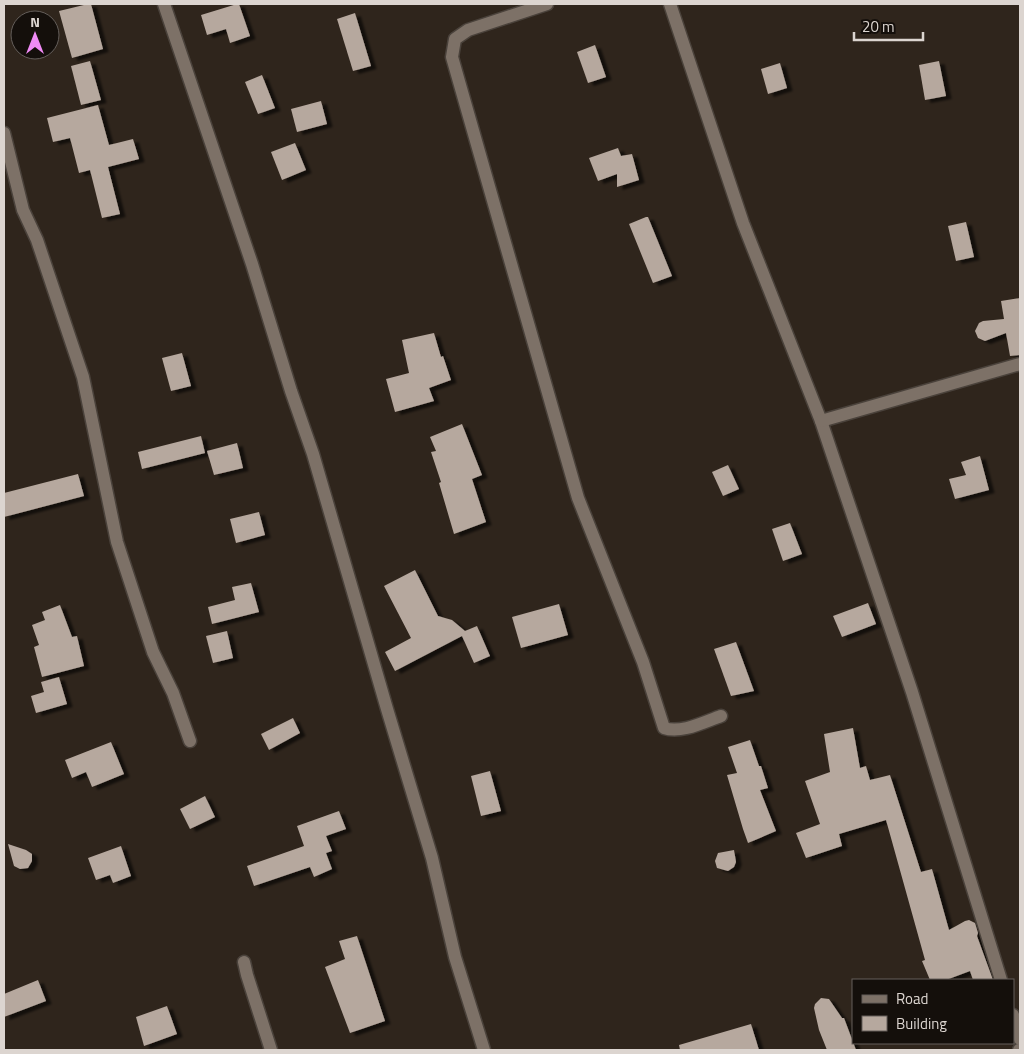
<svg xmlns="http://www.w3.org/2000/svg" width="1024" height="1054" font-family="'Titillium Web',sans-serif">
<style>
.building{fill:#b6a89e;filter:url(#shadow)}
.lines{fill:none;stroke-linecap:round;stroke-linejoin:round}
.minor-casing{stroke:#4a423b;stroke-width:15}
.minor{stroke:#7d7167;stroke-width:12}
</style>
<defs>
<filter id="shadow"><feDropShadow dx="5.5" dy="3" stdDeviation="1" flood-color="#0009"/></filter>
</defs>
<rect width="100%" height="100%" fill="#2f251c"/>
<g class="building">
<path d="M88,4h3l12,45 -31,9 -13,-47z"/>
<path d="M237,4h2l11,32 -20,7 -4,-14 -19,6 -6,-20z"/>
<path d="M355,13l16,53 -18,5 -16,-52z"/>
<path d="M595,45l11,32 -18,6 -11,-31z"/>
<path d="M90,61l11,39 -20,5 -10,-39z"/>
<path d="M939,61l7,35 -21,4 -6,-35z"/>
<path d="M780,63l7,25 -19,6 -7,-25z"/>
<path d="M262,75l13,33 -17,6 -13,-32z"/>
<path d="M321,101l6,23 -30,8 -6,-23z"/>
<path d="M98,105l11,40 24,-6 6,20 -31,8 12,47 -18,4 -12,-48 -11,3 -9,-35 -17,4 -6,-24z"/>
<path d="M295,143l11,27 -24,10 -11,-28z"/>
<path d="M618,148l3,8 11,-2 7,26 -22,7v-13l-19,7 -9,-23z"/>
<path d="M646,217h2l24,59 -19,7 -24,-59z"/>
<path d="M966,222l8,35 -18,4 -8,-35z"/>
<path d="M1020,298v57l-10,1 -4,-23 -21,8 -7,-3 -3,-7 4,-8 4,-2 21,-2 -3,-18z"/>
<path d="M434,333l7,24 2,-1 8,24 -22,8 5,13 -39,11 -9,-33 23,-6 -7,-33z"/>
<path d="M182,353l9,33 -20,5 -9,-33z"/>
<path d="M462,424l20,51 -10,4 14,43 -32,12 -15,-51 2,-1 -10,-30 5,-1 -6,-14z"/>
<path d="M201,436l4,17 -63,16 -4,-17z"/>
<path d="M237,443l6,25 -29,7 -7,-24z"/>
<path d="M980,456l9,34 -34,9 -6,-20 17,-4 -5,-13z"/>
<path d="M728,465l11,24 -16,7 -11,-24z"/>
<path d="M78,474l6,22 -80,21v-24z"/>
<path d="M259,512l6,23 -29,8 -6,-24z"/>
<path d="M790,523l12,31 -19,7 -11,-32z"/>
<path d="M415,570l23,46 14,4 13,11 12,-5 13,30 -16,7 -12,-27 -67,35 -10,-19 26,-14 -27,-52z"/>
<path d="M251,583l8,29 -47,12 -4,-17 27,-7 -3,-13z"/>
<path d="M868,603l8,21 -34,13 -9,-21z"/>
<path d="M559,604l9,31 -47,13 -9,-31z"/>
<path d="M60,605l12,32 5,-1 7,30 -42,11 -8,-30 5,-2 -7,-20 13,-5 -3,-8z"/>
<path d="M227,631l6,27 -20,5 -7,-27z"/>
<path d="M736,642l18,49 -23,5 -17,-47z"/>
<path d="M59,677l8,27 -31,9 -5,-17 13,-4 -3,-10z"/>
<path d="M293,718l7,15 -31,17 -8,-16z"/>
<path d="M853,728l7,40 6,-2 4,14 20,-5 31,97 11,-3 17,61 16,-9 4,-1 6,3 3,10 -1,3 16,44h-20l-3,-9 -24,9h-16l-8,-19 3,-1 -39,-140 -47,14 3,12 -36,12 -10,-25 24,-9 -15,-43 25,-9 -6,-38z"/>
<path d="M750,740l9,26h2l7,22 -8,2 16,41 -28,12 -5,-14 -16,-54 10,-2 -9,-26z"/>
<path d="M111,742l13,32 -32,13 -6,-15 -14,6 -7,-18z"/>
<path d="M490,771l11,40 -20,5 -10,-40z"/>
<path d="M205,796l10,21 -25,12 -10,-20z"/>
<path d="M339,811l7,18 -20,7 6,15 -6,2 6,16 -18,8 -4,-10 -56,19 -7,-20 57,-20 -7,-20z"/>
<path d="M8,844l18,6 6,4v7l-4,7 -8,1 -6,-3z"/>
<path d="M121,846l10,30 -18,7 -3,-8 -14,5 -8,-22z"/>
<path d="M734,850l2,12 -2,5 -6,4 -11,-3 -2,-7 3,-8z"/>
<path d="M357,936l28,85 -35,12 -25,-66 20,-8 -6,-18z"/>
<path d="M38,980l8,21 -42,16v-23z"/>
<path d="M821,998l8,1 13,19h2l12,32h-29l-8,-20 -5,-22 1,-4z"/>
<path d="M167,1006l10,28 -33,12 -8,-29z"/>
<path d="M751,1024l8,26h-79l-1,-5z"/>
</g>
<g class="lines">
<defs>
<g id="minor">
<path d="M164,4l88,260 39,127 22,63 74,255 45,149 23,99 29,93"/>
<path d="M547,4l-79,26 -13,9 -3,18 126,441 65,164 21,66c17,6 40,-6 57,-12"/>
<path d="M670,4l73,219 78,198 91,271 89,288"/>
<path d="M4,133l19,77 14,30 46,137 34,165 36,110 20,41 17,48"/>
<path d="M821,421l199,-57"/>
<path d="M244,962l3,13 24,75"/>
<path d="M1013,1015l7,24"/>
<path d="M1019,1050h1"/>
</g>
</defs>
<use href="#minor" class="minor-casing"/>
<use href="#minor" class="minor"/>
</g>
<rect width="1024" height="1054" fill="none" stroke="#dcd5d0" stroke-width="10"/>
<rect x="852" y="979" width="162" height="65" fill="#140f0b" stroke="#645e5a"/>
<rect x="862" y="995" width="25" height="8" fill="#7d7167" stroke="#645e5a"/>
<text x="896" y="1004" font-size="15" fill="#dcd5d0">Road</text>
<rect x="862" y="1016" width="25" height="15" fill="#b6a89e" stroke="#645e5a"/>
<text x="896" y="1029" font-size="15" fill="#dcd5d0">Building</text>
<g transform="translate(35 35)"><circle r="24" fill="#140f0b" stroke="#645e5a"/>
<path d="M0-4L9 19L0 12L-9 19Z" fill="#f08bf5"/>
<text y="-8" font-size="14" font-weight="bold" text-anchor="middle" fill="#dcd5d0">N</text>
</g>
<path d="M854 32v8h69v-8" fill="none" stroke="#dcd5d0" stroke-width="2.5"/>
<text x="862" y="32" font-size="15" fill="#dcd5d0" stroke="#140f0b" stroke-width="4" paint-order="stroke">20 m</text>
</svg>
